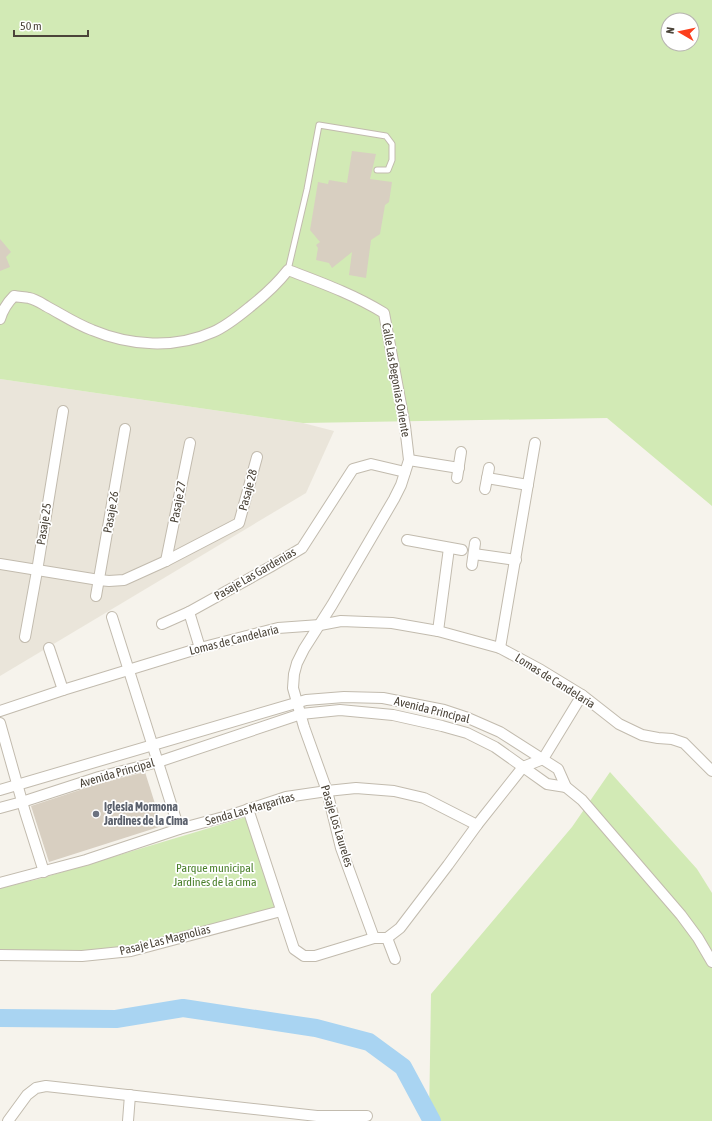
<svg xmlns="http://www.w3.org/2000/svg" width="712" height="1121" font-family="'Asap Condensed',sans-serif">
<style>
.residential{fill:#eae5da}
.green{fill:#d2eab5;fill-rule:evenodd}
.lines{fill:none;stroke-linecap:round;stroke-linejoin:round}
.river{stroke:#a9d4f2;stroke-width:18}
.building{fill:#d8cfc1}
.lane-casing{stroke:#c2bbae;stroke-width:7}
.street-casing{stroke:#c2bbae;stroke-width:12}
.lane{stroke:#fff;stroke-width:5}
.street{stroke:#fff;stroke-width:10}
.worship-dot{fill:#6b7280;stroke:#fff;stroke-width:1.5}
.labels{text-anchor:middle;stroke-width:3.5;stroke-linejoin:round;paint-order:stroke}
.street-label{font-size:12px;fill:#4b4439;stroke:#fff}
.worship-label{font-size:12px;font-weight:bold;fill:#5b616d;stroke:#fff;text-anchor:start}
.park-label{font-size:12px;fill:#4a7f2a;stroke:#fff}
</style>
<rect width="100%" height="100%" fill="#f6f3ec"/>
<path class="residential" d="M0,379l303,44 31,8 -28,62 -306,183z"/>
<g class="green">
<path d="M0,0h712v506l-105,-88 -304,5 -303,-44zM668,20h24v24h-24z"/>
<path d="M610,772l87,97 15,24v228h-283l2,-127 141,-167z"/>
<path d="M246,817l29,91 -141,37 -63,7 -71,-1v-63l39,-9z"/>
</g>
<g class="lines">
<path class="river" d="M0,1018l116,1 67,-11 133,20 53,14 34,25 29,54"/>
</g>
<g class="building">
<path d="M352,151l24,3 -6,25 22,3 -3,20 -4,3 -5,29 -9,6 -5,38 -17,-3 3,-23 -20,16 -3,-5 -13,-3 2,-12 -2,-3 4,-3 -10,-12 8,-48 10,2 1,-4 18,3z"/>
<path d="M0,239l11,13 -5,5 4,10 -10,4z"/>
<path d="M145,772l17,54 -113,36 -18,-56 70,-23z"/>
</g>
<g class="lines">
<defs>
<path id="lane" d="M288,270l19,-81 12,-64 67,11 6,8v16l-4,10h-11"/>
<g id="street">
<path d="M0,319c3,-10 7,-16 14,-23 5,1 11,1 15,2 6,1 12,5 17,8 15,8 30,18 46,24 38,16 83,19 121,2 14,-6 27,-17 38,-26 14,-11 26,-22 37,-36 34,13 65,24 96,43l21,113 4,34 -8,25 -7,14 -62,106 -28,44 -7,14 -3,11 -1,14 11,39 23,64 14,57 33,90"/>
<path d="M409,460l50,8"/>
<path d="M457,478l4,-26"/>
<path d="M487,478l41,7"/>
<path d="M485,489l4,-21"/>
<path d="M407,540l55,10"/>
<path d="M474,554l42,6"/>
<path d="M166,561l24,-118"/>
<path d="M0,564l99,16 10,1 15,-1 42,-19 73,-38 18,-66"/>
<path d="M472,565l3,-22"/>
<path d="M96,596l29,-167"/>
<path d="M189,612l11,36"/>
<path d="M112,617l67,212"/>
<path d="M162,624l27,-12 81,-45 32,-19 51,-79 18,-5 34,8"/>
<path d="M438,631l11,-83"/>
<path d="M25,637l12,-66 26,-160"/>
<path d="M49,648l14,42"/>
<path d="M500,648l35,-205"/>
<path d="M0,711l63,-21 137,-42 78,-20 42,-3 21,-4 51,2 46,8 62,17 41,22 41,25 37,29 23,11 16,3 14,1 12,4 28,28"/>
<path d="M0,723l25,89 19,60"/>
<path d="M0,790l306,-90 38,-3 39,1 61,12 24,8 32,14 58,37 8,18 16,13 99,115 17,23 14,24"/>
<path d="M0,808l22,-6 77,-25 59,-15 143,-48 39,-4 53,5 49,11 25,7 28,14 52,37 19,3"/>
<path d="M248,809l46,140 10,7h11l59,-18h13l13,-10 48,-63 29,-40 46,-58 20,-8 39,-64"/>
<path d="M0,883l86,-23 93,-31 52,-14 55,-18 41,-6 29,-3 38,3 30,7 53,27"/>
<path d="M387,938l8,21"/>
<path d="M0,955l82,1 49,-5 150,-40"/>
<path d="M8,1121l19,-26 9,-7 10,-2 271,30h50"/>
<path d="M128,1121l2,-26"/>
</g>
</defs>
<use href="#lane" class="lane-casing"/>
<use href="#street" class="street-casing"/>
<use href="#lane" class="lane"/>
<use href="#street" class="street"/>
</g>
<circle class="worship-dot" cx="96" cy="814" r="4"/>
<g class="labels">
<g class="street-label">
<text transform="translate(396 380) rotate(80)" y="4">Calle Las Begonias Oriente</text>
<text transform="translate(248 490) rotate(-75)" y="4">Pasaje 28</text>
<text transform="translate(178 502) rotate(-79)" y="4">Pasaje 27</text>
<text transform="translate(111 512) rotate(-80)" y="4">Pasaje 26</text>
<text transform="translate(44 524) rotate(-81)" y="4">Pasaje 25</text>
<text transform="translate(255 574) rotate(-30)" y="4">Pasaje Las Gardenias</text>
<text transform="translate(234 640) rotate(-14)" y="4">Lomas de Candelaria</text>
<text transform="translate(555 681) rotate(32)" y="4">Lomas de Candelaria</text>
<text transform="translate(432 710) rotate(14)" y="4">Avenida Principal</text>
<text transform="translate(117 773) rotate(-16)" y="4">Avenida Principal</text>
<text transform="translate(250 809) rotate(-16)" y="4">Senda Las Margaritas</text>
<text transform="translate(337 826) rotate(73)" y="4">Pasaje Los Laureles</text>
<text transform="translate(165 940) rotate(-14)" y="4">Pasaje Las Magnolias</text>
</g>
<g class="worship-label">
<text x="104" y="811">Iglesia Mormona<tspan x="104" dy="14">Jardines de la Cima</tspan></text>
</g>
<g class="park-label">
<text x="215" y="872">Parque municipal<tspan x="215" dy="14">Jardines de la cima</tspan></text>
</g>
</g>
<g transform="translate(680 32) rotate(279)"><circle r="19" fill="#ffffff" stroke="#b7b4b0"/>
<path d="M0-3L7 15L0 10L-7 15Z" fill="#fc3f1d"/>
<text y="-6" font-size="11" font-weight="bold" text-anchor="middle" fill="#4b4439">N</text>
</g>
<path d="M14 30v6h74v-6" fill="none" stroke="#4b4439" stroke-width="2"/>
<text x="20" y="30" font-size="12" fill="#4b4439" stroke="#ffffff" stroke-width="3" paint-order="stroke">50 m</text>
</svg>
